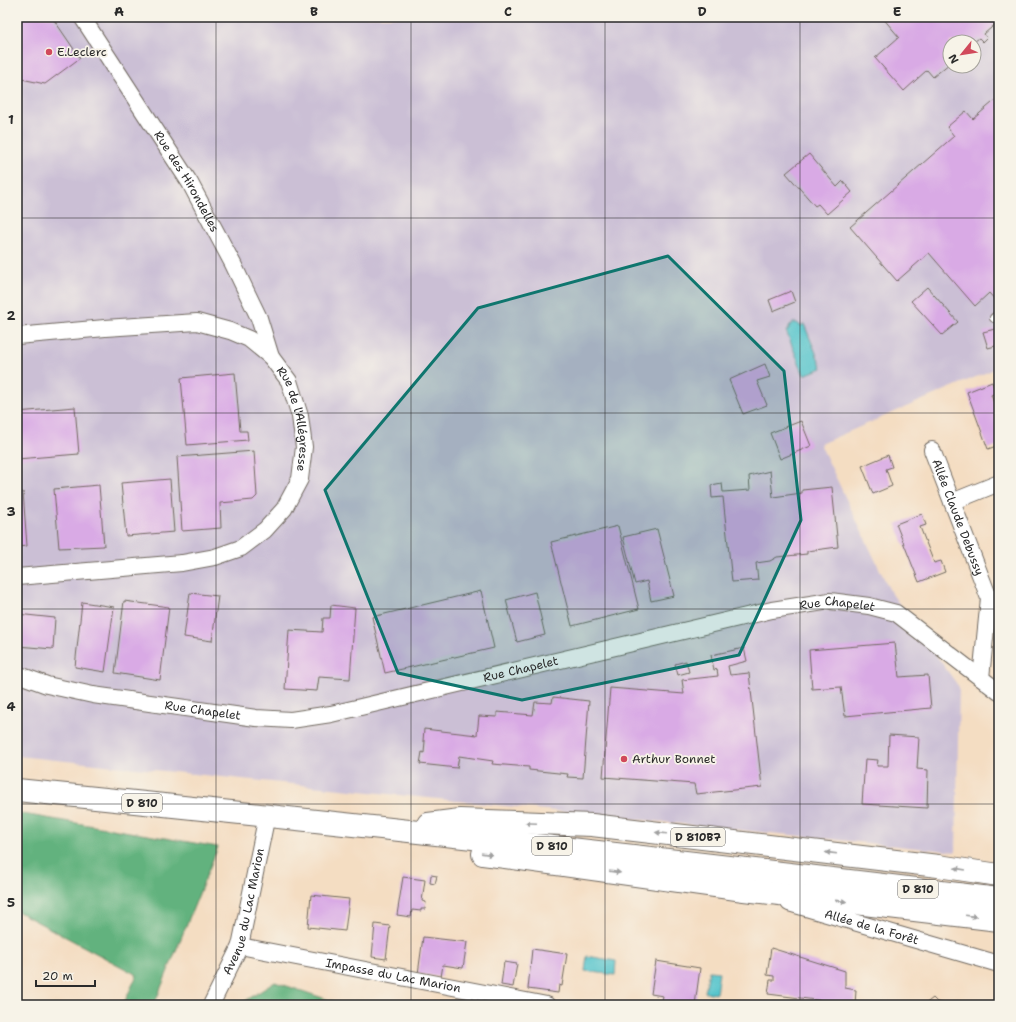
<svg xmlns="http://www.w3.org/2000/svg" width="1016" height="1022" font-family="'Shantell Sans',sans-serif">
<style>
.industrial{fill:#cbbfd5;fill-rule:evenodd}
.forest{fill:#62b27e;stroke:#466e54}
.water{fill:#57c5cc;stroke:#41787c}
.building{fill:#d9aae5}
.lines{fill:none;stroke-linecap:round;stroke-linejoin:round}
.lane-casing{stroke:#716960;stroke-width:10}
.street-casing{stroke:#716960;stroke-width:18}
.primary-casing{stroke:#716960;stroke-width:24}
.lane{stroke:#fff;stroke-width:8}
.street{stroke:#fff;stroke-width:16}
.primary{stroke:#fff;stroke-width:22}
.oneway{fill:#a0a0a0}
.marked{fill:#0f766e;fill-opacity:0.2;stroke:#0f766e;stroke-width:3;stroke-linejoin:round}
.grid{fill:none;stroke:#2b2b2b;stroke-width:1;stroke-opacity:0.55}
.poi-dot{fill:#d1495b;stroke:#f7f3e8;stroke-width:1.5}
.labels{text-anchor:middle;stroke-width:3.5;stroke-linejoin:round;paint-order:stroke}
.shield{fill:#f7f3e8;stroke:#686764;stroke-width:1}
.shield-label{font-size:11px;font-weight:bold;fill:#2b2b2b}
.poi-label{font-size:12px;fill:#2b2b2b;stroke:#f7f3e8;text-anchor:start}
.street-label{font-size:12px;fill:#2b2b2b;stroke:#f7f3e8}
.neatline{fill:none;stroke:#2b2b2b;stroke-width:1.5}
.grid-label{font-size:13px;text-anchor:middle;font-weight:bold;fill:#2b2b2b}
</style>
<rect width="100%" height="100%" fill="#f7f3e8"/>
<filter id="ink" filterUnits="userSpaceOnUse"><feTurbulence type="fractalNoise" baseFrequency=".025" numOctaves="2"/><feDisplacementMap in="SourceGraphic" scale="8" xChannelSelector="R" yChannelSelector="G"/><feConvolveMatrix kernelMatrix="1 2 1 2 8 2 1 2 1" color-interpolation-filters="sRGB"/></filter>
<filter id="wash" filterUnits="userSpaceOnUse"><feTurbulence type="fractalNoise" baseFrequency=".012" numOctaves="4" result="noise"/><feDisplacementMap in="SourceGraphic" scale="16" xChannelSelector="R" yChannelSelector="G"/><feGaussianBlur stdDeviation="0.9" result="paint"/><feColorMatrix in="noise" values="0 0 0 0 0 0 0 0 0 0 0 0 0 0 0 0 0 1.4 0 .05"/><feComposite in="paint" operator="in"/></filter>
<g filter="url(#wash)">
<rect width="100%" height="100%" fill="#f4ddc2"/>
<path class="industrial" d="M17,17h982v350l-179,77 70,147 69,96 -3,165 -939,-96zM950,42h24v24h-24z"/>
<g class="forest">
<path d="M17,813l201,34 -64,158h-31l14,-30 -120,-64z"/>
<path d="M275,982l69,23h-105z"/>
</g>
<g class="water">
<path d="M793,323h4l4,3 3,-2 18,44 -18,7 -18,-44 3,-1v-4z"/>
<path d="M587,956l29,5 -1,14 -30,-4z"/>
<path d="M709,971l10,1 -3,22 -11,-2z"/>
</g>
<g id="blocks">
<g class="building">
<path d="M17,17h35l28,41 -35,26 -28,-6z"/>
<path d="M882,17h117v4l-15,13 3,4 -4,4 -4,-4 -5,4h-24v21l-17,14 -6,-7 -23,21 -29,-33 24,-21z"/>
<path d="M999,97v204l-2,1 -8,-9 -14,13 -46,-53 -32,28 -47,-54 104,-91 -7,-9 19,-16 7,8z"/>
<path d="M809,154l28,33 6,-6 9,11 -25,22 -9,-10 -3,2 -29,-33z"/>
<path d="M927,287l31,35 -16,13 -31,-34z"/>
<path d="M791,291l4,11 -22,9 -4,-11z"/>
<path d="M999,328v17l-11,3 -5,-16z"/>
<path d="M765,364l5,13 -13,4 10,24 -24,9 -14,-34z"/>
<path d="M235,373l5,58h7l1,9 -61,5 -6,-67z"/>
<path d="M992,382l4,11 -5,2 8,21v29l-11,4 -21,-57z"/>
<path d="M75,407l4,47 -62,5v-47z"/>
<path d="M801,421l10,25 -31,13 -10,-26z"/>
<path d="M254,451l3,45 -4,4 -33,3 1,25 -39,3 -5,-74z"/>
<path d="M888,455l4,12 -6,2 6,17 -19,8 -11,-28z"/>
<path d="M770,471l3,26 29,-4v-3l30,-3 6,60 -31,4v3l-30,3 -7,4 -14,2 2,17 -26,2 -9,-85 -11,1 -1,-13 11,-2 1,9 27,-2 -1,-14z"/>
<path d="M170,479l4,53 -48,4 -5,-53z"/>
<path d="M99,485l5,61 -45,2 -5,-59z"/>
<path d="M17,492h6l4,54 -10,1z"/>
<path d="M922,514l4,11 -6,2 14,36 7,-2 4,11 -26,10 -23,-58z"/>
<path d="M618,526l21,83 -67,17 -21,-84z"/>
<path d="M657,529l17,67 -23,5 -4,-20 -12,3 -12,-47z"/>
<path d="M481,591l13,57 -109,25 -13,-56z"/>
<path d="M535,592l10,43 -28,7 -11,-42z"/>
<path d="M190,593l28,3 -6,45 -28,-4z"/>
<path d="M124,601l45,6 -9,73 -45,-7z"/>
<path d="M82,602l32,5 -9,65 -30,-5z"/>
<path d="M331,605l24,3 -5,71 -31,-2 -2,14 -32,-2 4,-59 33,2 1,-14h7z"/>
<path d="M17,614l38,4 -2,31 -36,-3z"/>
<path d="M895,643l4,34 29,-2 3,33 -86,8 -4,-29 -29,2 -3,-39z"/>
<path d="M744,648l3,13 -19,5 2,9 19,-2 13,114 -66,7 -2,-10 -91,-7 7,-89 74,6 -2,-14 36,-4 -1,-7 -3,1 -3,-15z"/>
<path d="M686,661l3,11 -11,3 -3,-11z"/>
<path d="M553,697l36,4 -6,77 -16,-1 1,-3 -39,-4v-3l-37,-3 1,-3 -34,-5 -2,12 -37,-4 2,-12 2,1 1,-12h-2l1,-12 53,6 2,-19 18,1v-5l36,3 2,-13 17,1z"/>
<path d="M889,735l30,2 -2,32 11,1 -1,38 -65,-4 3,-45 13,1 -1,6h11z"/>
<path d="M431,875l6,1 -2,8 -5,-1z"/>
<path d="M403,877l22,3 -3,21 4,1 -1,7h-4v2l-9,-1 -1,7 -14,-2z"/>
<path d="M311,895l38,4 -4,32 -37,-4z"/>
<path d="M375,924l15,2 -4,33 -14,-2z"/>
<path d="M423,937l44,5 -4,26 -20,-3 -2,12 -23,-3z"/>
<path d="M771,948l74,23v17l11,2 -1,15 -87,-11 2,-14h4v-4l-7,-1z"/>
<path d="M532,949l35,5 -5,32 -3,-1 -1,8 -30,-4z"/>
<path d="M656,961l44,7 -5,37h-34l2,-9 -12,-2z"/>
<path d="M504,962l13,2 -4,23 -12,-2z"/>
<path d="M933,998l4,4 13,3h-26z"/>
</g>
</g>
</g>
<g filter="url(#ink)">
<use href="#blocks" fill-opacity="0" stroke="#716960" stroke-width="1"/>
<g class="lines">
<defs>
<path id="lane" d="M994,318l5,-4"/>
<g id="street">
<path id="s1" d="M82,17l108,166 43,81 26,54 12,39"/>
<path id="s2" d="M17,336l88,-8 92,-6 33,9 19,8 22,18 18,24 11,35 4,31 -4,32 -16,30 -19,21 -24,18 -26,9 -33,6 -165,14"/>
<path id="s3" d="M932,450l57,148 -8,80"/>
<path d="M952,502l47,-19"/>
<path id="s4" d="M17,674l30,11 46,10 163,23 35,2 40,-6 441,-104 58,-9 39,5 27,7 103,79"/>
<path id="s5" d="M789,903l210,61"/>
<path id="s6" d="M240,946l307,59"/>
<path id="s7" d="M211,1005l29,-59 27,-131"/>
</g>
<g id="primary">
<path d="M17,790c328,33 655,69 982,109"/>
<path d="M428,824l32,-4 132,5 346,41 61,9"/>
<path d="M483,854l261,36 255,30"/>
</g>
</defs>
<use href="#lane" class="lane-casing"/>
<use href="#street" class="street-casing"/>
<use href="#primary" class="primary-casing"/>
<use href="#lane" class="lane"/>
<use href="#street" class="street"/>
<use href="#primary" class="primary"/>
</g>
<defs><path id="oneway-solid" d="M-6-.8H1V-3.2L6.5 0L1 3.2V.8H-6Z"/></defs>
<g class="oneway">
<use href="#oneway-solid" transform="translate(531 823) rotate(-178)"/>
<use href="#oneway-solid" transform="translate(661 833) rotate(-173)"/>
<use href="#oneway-solid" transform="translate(831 853) rotate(-173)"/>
<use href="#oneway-solid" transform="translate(487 854) rotate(8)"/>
<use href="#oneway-solid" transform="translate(960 869) rotate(-171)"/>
<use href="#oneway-solid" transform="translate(615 872) rotate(8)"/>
<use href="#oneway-solid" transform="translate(841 901) rotate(6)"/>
<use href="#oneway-solid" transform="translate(971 916) rotate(7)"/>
</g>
</g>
<path class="marked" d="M668,256l116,115 17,149 -62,135 -217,45 -124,-27 -73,-183 153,-182z"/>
<path class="grid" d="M216,17v988M411,17v988M605,17v988M800,17v988M17,218h982M17,413h982M17,609h982M17,804h982"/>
<g class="poi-dot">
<circle cx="49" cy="52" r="4"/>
<circle cx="624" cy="759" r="4"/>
</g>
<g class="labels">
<g class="shield">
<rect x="122" y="794" width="40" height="18" rx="3"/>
<rect x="671" y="828" width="54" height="18" rx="3"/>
<rect x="532" y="837" width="40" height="18" rx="3"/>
<rect x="898" y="880" width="40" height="18" rx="3"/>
</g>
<g class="shield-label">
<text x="142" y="807">D 810</text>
<text x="698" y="841">D 810B7</text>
<text x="552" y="850">D 810</text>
<text x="918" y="893">D 810</text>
</g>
<g class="poi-label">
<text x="57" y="56">E.Leclerc</text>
<text x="632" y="763">Arthur Bonnet</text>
</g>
<g class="street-label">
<text dy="4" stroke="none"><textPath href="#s1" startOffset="195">Rue des Hirondelles</textPath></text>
<text dy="4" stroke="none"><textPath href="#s2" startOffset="332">Rue de l'Allégresse</textPath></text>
<text dy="4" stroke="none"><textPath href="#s3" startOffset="72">Allée Claude Debussy</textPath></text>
<text dy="4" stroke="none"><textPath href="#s4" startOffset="838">Rue Chapelet</textPath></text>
<text dy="4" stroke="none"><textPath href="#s4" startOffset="514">Rue Chapelet</textPath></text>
<text dy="4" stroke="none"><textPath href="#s4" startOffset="190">Rue Chapelet</textPath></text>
<text dy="4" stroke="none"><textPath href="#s7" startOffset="100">Avenue du Lac Marion</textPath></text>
<text dy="4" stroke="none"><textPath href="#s5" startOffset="86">Allée de la Forêt</textPath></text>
<text dy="4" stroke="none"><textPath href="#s6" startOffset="156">Impasse du Lac Marion</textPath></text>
</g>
</g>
<rect width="1016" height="1022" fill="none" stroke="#f7f3e8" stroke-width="44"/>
<g transform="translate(962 54) rotate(240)"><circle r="19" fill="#f7f3e8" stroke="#a5a39c"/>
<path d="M0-3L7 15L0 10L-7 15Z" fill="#d1495b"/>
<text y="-6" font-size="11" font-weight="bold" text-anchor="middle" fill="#2b2b2b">N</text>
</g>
<path d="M36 980v6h59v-6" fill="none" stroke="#2b2b2b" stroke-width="2"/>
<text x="42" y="980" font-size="12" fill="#2b2b2b" stroke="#f7f3e8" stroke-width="3" paint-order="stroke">20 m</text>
<rect x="22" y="22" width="972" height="978" class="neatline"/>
<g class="grid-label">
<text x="119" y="16">A</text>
<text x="314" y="16">B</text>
<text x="508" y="16">C</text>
<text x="702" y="16">D</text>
<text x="897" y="16">E</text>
<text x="11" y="124">1</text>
<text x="11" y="320">2</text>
<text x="11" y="516">3</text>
<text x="11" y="711">4</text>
<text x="11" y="907">5</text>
</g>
</svg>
